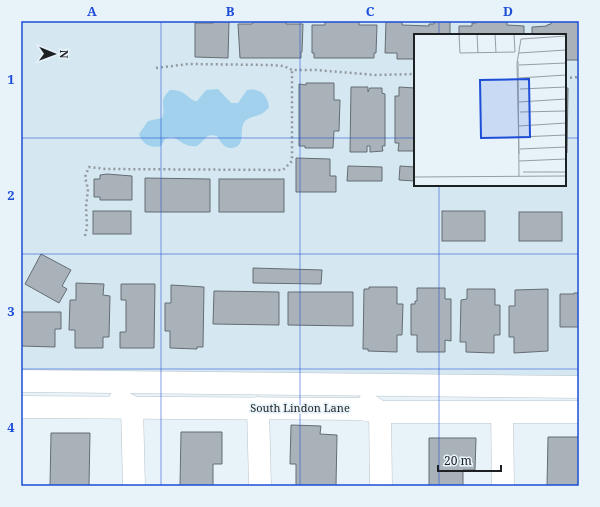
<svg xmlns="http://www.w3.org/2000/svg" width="600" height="507" font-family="'Noto Serif',serif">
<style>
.built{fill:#d5e8f2;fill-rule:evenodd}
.water{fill:#a1d1ec}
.building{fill:#a8b2b8;stroke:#646d73}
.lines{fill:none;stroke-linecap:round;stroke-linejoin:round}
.minor-casing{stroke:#bac4cb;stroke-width:23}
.path{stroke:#91999e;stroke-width:2.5;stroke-dasharray:2 3;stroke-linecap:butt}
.minor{stroke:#fff;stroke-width:22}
.grid{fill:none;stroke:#1d4ed8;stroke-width:1;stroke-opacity:0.55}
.labels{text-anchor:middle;stroke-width:3.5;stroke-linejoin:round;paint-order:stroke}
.street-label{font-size:11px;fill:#1d2123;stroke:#e7f2f9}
.inset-road{fill:none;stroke:#969ea3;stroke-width:1}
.view{fill:#1d4ed8;fill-opacity:0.15;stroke:#1d4ed8;stroke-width:2}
.inset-edge{fill:none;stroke:#1d2123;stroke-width:2}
.neatline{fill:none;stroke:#1d4ed8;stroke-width:1.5}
.grid-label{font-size:13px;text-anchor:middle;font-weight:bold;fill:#1d4ed8}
</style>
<rect width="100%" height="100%" fill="#e7f2f9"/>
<path class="built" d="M21,21h558v358l-558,-8zM415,35h150v150h-150z"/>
<path class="water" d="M218,89l13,14h7l9,-13c13,-2 20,4 22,17 -9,12 -17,7 -24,14 -7,8 2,24 -12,27 -9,1 -12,-6 -16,-12 -12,-3 -12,5 -20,10 -18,2 -18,-13 -32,-7l-4,7c-10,3 -19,-2 -22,-12l9,-13 14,-3c5,-13 -5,-16 8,-28 19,0 16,10 27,11l9,-11z"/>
<g class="building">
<path d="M213,21h16l-1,37 -33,-1v-34h18z"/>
<path d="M255,21h31v3h17l-1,28h-1v6h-61l-2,-34h14z"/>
<path d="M329,21h30v4h18l-1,28h-2v5h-60v-5h-2v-28h13v-3z"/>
<path d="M386,21h16v4l27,1v-2h5v-3h16v14h-35v24h-18v-6h-12z"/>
<path d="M476,21h31v4l17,1v9h-65v-9h13v-3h4z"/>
<path d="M551,21h28v39h-14v-25h-33v-8l15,-1v-1l4,-1z"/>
<path d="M306,83h28v17h6l-1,31h-5l-1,17h-28v-2h-6v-62l7,1z"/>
<path d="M351,87h17v5l2,-4h12v5l3,1v52h-3l1,5 -13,1v-6h-3v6h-17z"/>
<path d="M399,87l16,1v63h-17l1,-8h-4v-47h4z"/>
<path d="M565,88h3l-1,65h-2z"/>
<path d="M296,158l34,1v17h6v16h-40z"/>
<path d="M348,166l34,1v14h-35z"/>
<path d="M400,166l15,1v14l-16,-1z"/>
<path d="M107,174l25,2v24h-32v-3h-6v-18h6v-4z"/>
<path d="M145,178l65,1v33h-65z"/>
<rect x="219" y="179" width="65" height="33"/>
<rect x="93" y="211" width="38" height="23"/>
<rect x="442" y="211" width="43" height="30"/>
<rect x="519" y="212" width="43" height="29"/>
<path d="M41,254l30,16 -9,16 5,3 -8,14 -34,-19z"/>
<path d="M253,268l69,2 -1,14 -68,-1z"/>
<path d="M76,283l28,1 -1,11 7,1 -1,41h-6v11h-28v-18h-6l1,-30h6z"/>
<path d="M121,284h34l-1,64h-34v-16h6v-32h-5z"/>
<path d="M171,285l33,2 -1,60h-6v2l-27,-1v-17h-5v-28h6z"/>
<path d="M369,287h28v17h6l-1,31h-5v17l-29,-1v-2h-5l1,-60h5z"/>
<path d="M417,288h28v11h6v42l-6,-1v12h-28v-17h-6v-31h4v-3h2z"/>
<path d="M467,289h28v16h5v30h-6v18l-28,-1v-10h-6l1,-42 6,-1z"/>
<path d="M548,289v62l-34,2v-16h-5v-31h6v-16z"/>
<path d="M214,291l65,1v33l-66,-1z"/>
<path d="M288,292h65v34l-65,-1z"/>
<path d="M574,293h5v34h-19v-33h14z"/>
<path d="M21,312h40v17h-6v18l-34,-1z"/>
<path d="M291,425l30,1 -1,8 17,1 -1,51h-40v-22h-6z"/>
<path d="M181,432h41v32h-9v22h-33z"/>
<path d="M51,433h39l-1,53h-39z"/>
<path d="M548,437h31v49h-32z"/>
<path d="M429,438h47l-1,32h-12v16h-34z"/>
</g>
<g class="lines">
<defs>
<g id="minor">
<path d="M21,381l558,6"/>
<path d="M120,400l12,7 2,79"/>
<path d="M368,404l12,8 1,74"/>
<path d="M21,407l339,2 20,3h199"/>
<path d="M258,408l2,78"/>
<path d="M502,413l1,73"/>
</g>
</defs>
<use href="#minor" class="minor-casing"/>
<g class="path">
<path d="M156,68l32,-4 82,1 14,1 8,4h24l60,5 39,-1"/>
<path d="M565,78l14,-1"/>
<path d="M85,236l2,-9 -1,-20 2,-18 -3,-12 4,-10 17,2 177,1 9,-9v-91"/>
</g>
<use href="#minor" class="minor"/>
</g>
<path class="grid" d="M161,21v465M300,21v465M439,21v14M21,138h394M565,138h14M439,185v301M21,254h558M21,369h558"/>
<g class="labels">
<g class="street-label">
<text x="300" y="412">South Lindon Lane</text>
</g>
</g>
<g transform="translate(414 34)">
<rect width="152" height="152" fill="#e7f2f9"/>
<path class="inset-road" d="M45,0l1,19 55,-1 -1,-18M63,0l1,19M81,0l1,19M105,19l47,-3M104,27l1,115M105,31l47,-2M105,44l47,-3M106,55l46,-2M105,68l47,-3M106,78l46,-1M105,92l47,-3M106,103l46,-2M106,115l46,-2M105,120l-2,-91 4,-24 45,-3M105,127l47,-2M109,138h43M0,143l152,-1"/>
<path class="view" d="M115,45l1,58 -49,1 -1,-58z"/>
<rect width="152" height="152" class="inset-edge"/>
</g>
<rect width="600" height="507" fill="none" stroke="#e7f2f9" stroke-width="44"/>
<g transform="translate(54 54) rotate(91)" stroke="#e7f2f9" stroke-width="3" paint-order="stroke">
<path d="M0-3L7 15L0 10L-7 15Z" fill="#1d2123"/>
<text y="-6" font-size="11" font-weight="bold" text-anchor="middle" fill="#1d2123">N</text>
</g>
<path d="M438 465v6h63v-6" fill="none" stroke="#1d2123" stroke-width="2"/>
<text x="444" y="465" font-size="12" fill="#1d2123" stroke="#e7f2f9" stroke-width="3" paint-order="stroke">20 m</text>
<rect x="22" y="22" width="556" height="463" class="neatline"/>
<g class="grid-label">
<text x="92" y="16">A</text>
<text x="230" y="16">B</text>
<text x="370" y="16">C</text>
<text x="508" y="16">D</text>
<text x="11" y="84">1</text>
<text x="11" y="200">2</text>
<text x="11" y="316">3</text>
<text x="11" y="432">4</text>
</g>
</svg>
